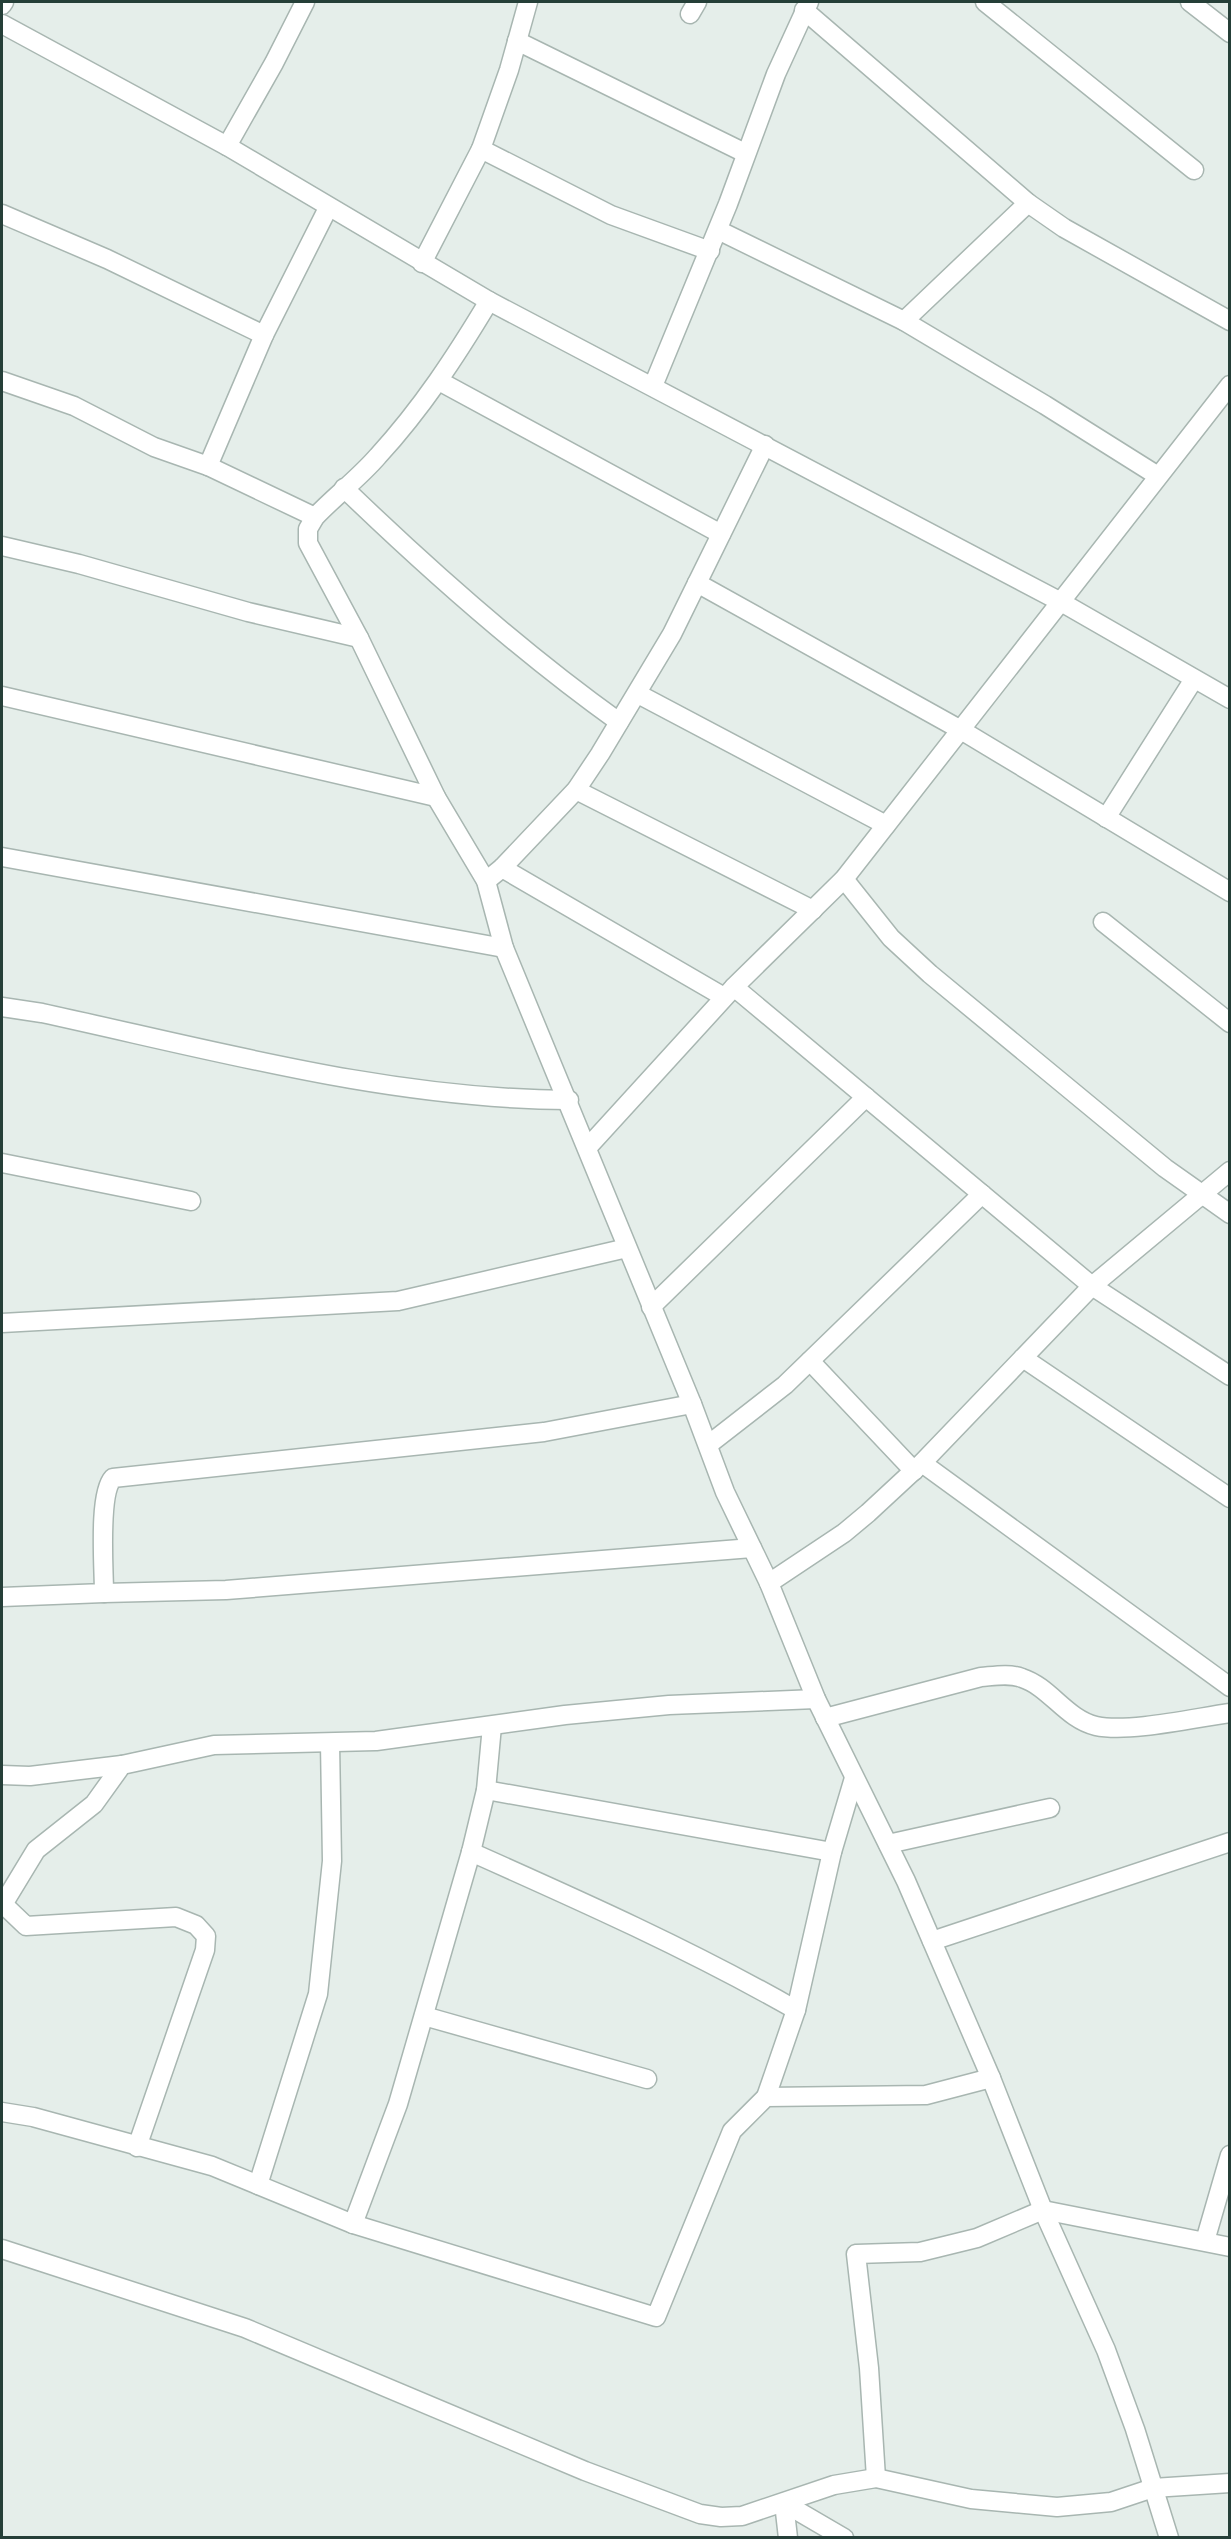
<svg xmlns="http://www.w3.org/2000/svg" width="1231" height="2539" font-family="Signika,sans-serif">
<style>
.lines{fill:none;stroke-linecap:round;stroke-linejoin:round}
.minor-casing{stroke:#a8b6b1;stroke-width:21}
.minor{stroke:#fff;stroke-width:18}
</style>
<rect width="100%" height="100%" fill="#e5eeea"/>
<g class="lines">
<defs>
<g id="minor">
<path d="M985,2l209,168"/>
<path d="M1190,2l40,31"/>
<path d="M2,5l2,-3"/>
<path d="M804,10l224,193 36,25 166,93"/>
<path d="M690,14l7,-12"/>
<path d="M2,24l225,122 262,155 572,301 169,97"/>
<path d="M517,41l228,112"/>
<path d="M227,146l47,-83 31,-61"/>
<path d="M481,149l130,66 99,36"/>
<path d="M2,214l105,45 157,76"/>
<path d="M718,230l186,91 141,84 113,71"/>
<path d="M422,263l59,-114 28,-79 19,-68"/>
<path d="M489,301c-33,55 -67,107 -111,155 -19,22 -43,40 -63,61l-7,12v14l51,95 77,159 50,84 18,67 188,456 33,88 44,91 47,116 90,182 85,197 52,132 63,140 29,79 34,109"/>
<path d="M904,321l124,-118"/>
<path d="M2,381l72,25 80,41 54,19 107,51"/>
<path d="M439,381l282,153"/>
<path d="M653,386l75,-182 48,-130 33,-72"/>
<path d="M208,466l56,-131 64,-127"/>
<path d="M344,488c87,84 177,164 275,234"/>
<path d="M2,546l77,18 169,48 111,26"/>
<path d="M697,583l264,147 269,162"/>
<path d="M638,694l248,131"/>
<path d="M2,696l434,101"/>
<path d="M576,790l237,120"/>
<path d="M1106,818l88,-139"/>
<path d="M2,857l502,91"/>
<path d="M502,868l222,129"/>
<path d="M844,879l47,59 39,36 235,194 65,46"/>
<path d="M486,881l16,-13 74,-78 24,-36 72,-120 93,-189"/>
<path d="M1103,922l127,101"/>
<path d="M734,987l358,299 138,90"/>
<path d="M2,1007l40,6c175,38 347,86 527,87"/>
<path d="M588,1147l146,-160 110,-108 386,-494"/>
<path d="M2,1163l189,38"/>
<path d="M651,1307l215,-210"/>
<path d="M2,1323l396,-22 229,-53"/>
<path d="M1023,1358l207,140"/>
<path d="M810,1361l104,110"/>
<path d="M708,1445l77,-60 197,-191"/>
<path d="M922,1463l308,224"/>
<path d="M769,1583l75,-50 24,-20 54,-50 170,-177 138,-115"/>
<path d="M104,1593l122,-3 526,-42"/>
<path d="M2,1597l102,-4c0,-25 -6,-99 9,-115l431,-46 148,-28"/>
<path d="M825,1718l156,-41c13,-1 28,-4 41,1 28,9 44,41 74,48 33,7 98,-8 134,-13"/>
<path d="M2,1775l28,1 92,-11"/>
<path d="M486,1790l346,62"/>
<path d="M888,1844l162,-36"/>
<path d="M471,1852c110,49 220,98 325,158"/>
<path d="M3,1904l23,22 150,-9 20,8 10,11 -1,14 -68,197"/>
<path d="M2,1906l34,-56 58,-46 28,-39 92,-20 162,-4 189,-26 104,-10 147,-6"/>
<path d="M932,1941l298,-99"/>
<path d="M424,2016l223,63"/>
<path d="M766,2097l30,-87 36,-158 22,-74"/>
<path d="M2,2112l31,5 179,49 141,58 303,93 76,-186 34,-34 160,-2 65,-17"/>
<path d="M258,2185l60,-191 14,-133 -2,-118"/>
<path d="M353,2224l45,-120 73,-252 15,-62 6,-64"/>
<path d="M1205,2241l25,-86"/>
<path d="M2,2249l243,79 340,143 115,43 21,3 21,-1 92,-31 42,-7 95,21 86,8 54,-5 42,-14 77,-5"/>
<path d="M876,2478l-7,-110 -13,-114 64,-2 57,-14 66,-28 187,37"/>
<path d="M784,2503l60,35"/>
<path d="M784,2503l4,35"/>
</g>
</defs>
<use href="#minor" class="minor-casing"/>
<use href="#minor" class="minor"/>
</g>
<rect width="1231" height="2539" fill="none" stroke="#253f38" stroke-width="6"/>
</svg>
